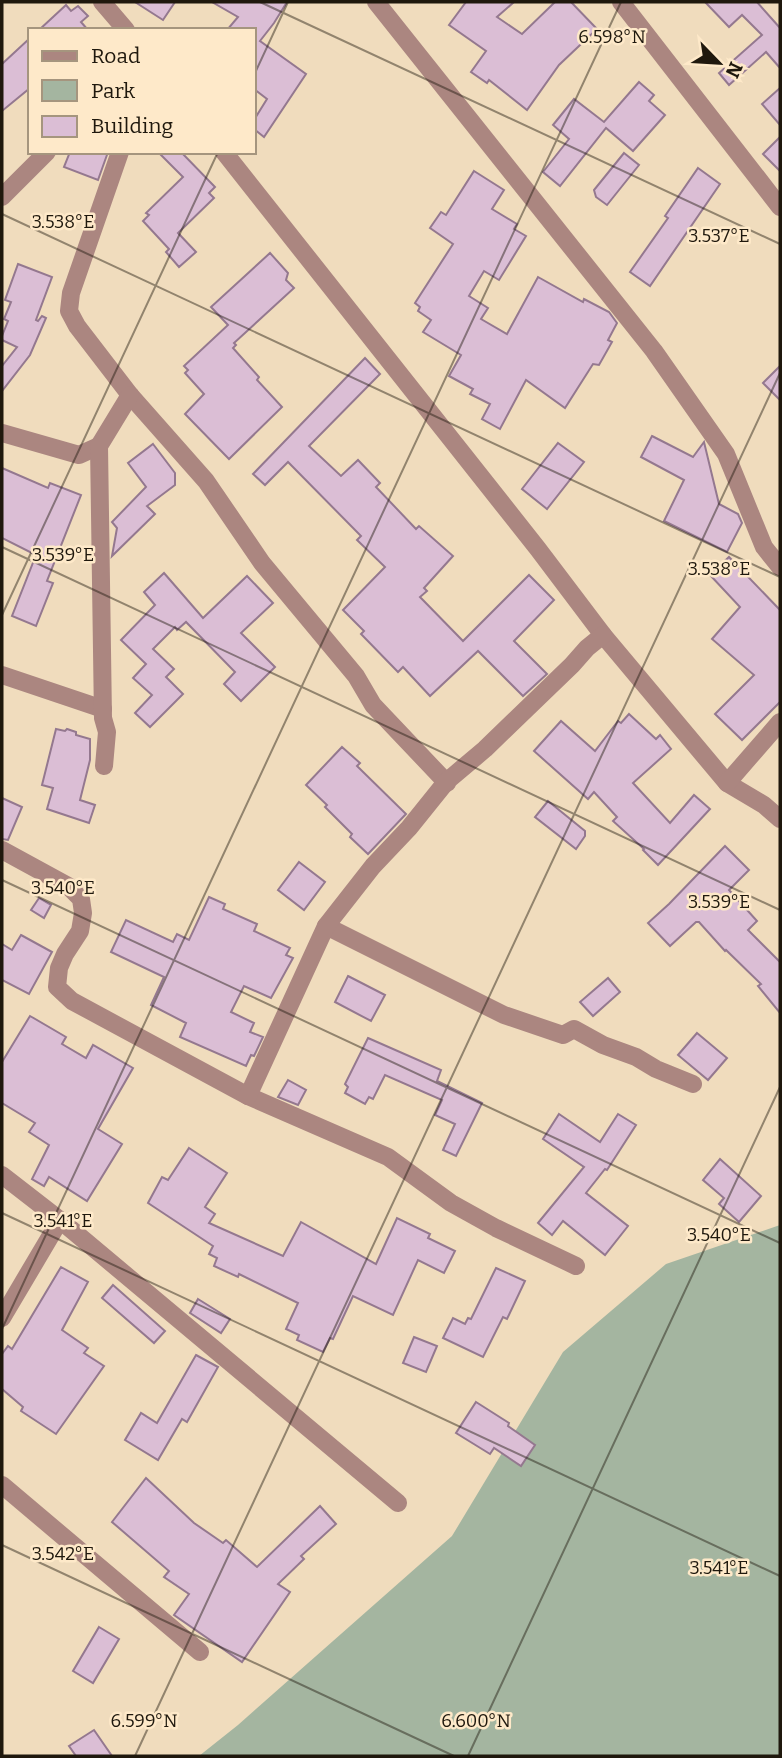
<svg xmlns="http://www.w3.org/2000/svg" width="782" height="1758" font-family="Bitter,serif">
<style>
.green{fill:#a4b5a0}
.building{fill:#dbbed5;stroke:#94788f;stroke-width:2}
.lines{fill:none;stroke-linecap:round;stroke-linejoin:round}
.minor{stroke:#ab8680;stroke-width:18}
.ticks{fill:none;stroke:#1f180d;stroke-width:2;stroke-opacity:0.45}
.ticks-label{font-size:18px;text-anchor:middle;fill:#1f180d;stroke:#fee9c9;stroke-width:5;stroke-linejoin:round;paint-order:stroke}
</style>
<rect width="100%" height="100%" fill="#f0dcbd"/>
<path class="green" d="M780,1225v531h-581l39,-31 214,-189 111,-184 103,-88z"/>
<g class="building">
<path d="M135,2h40l-12,18z"/>
<path d="M212,2h75l-13,21 -14,18 46,33 -42,63 -10,-8v-9l13,-21 -13,-10v-59h-27l11,-13z"/>
<path d="M466,2h48l-17,15 25,17 33,-32h16l26,27 -38,36 -32,45 -38,-30 -2,3 -16,-11 15,-21 -37,-26z"/>
<path d="M705,2h52l23,26v40l-14,-16 -37,33 -10,-12 43,-38 -20,-20 -13,12z"/>
<path d="M66,5l5,6 7,-5 10,10 -7,6 7,8h-49z"/>
<path d="M30,38v50l-28,23v-47z"/>
<path d="M639,82l15,13 -5,6 16,14 -32,36 -27,-23 -46,58 -17,-14 26,-33 -16,-14 21,-26 30,23z"/>
<path d="M780,88v37l-18,-21z"/>
<path d="M780,137v34l-17,-17z"/>
<path d="M70,152h38l-10,28 -34,-13z"/>
<path d="M158,152h23l34,35 -6,6 5,5 -36,35 18,19 -17,15 -13,-15 3,-3 -26,-28 6,-6 -3,-2 37,-36z"/>
<path d="M624,153l15,12 -32,40 -11,-8 -2,-7z"/>
<path d="M698,168l22,16 -70,102 -20,-14 38,-54 -3,-2z"/>
<path d="M474,171l30,19 -12,19 25,15 -3,5 12,7 -27,44 -15,-9 -15,25 19,12 -7,11 26,15 31,-57 45,25 1,-3 25,13 8,11 -9,17 4,2 -13,23 -6,-1 -28,44 -39,-28 -26,49 -18,-10 8,-15 -20,-10 3,-5 -24,-13 12,-21 -38,-23 8,-12 -13,-9 2,-4 -5,-4 38,-59 -23,-16 11,-16 5,3z"/>
<path d="M270,253l18,20 -2,7 8,8 -60,55 2,2 -3,3 26,29 -2,3 25,27 -53,52 -44,-45 19,-20 -19,-21 3,-3 -4,-4 44,-41 -17,-18z"/>
<path d="M18,264l34,13 -16,43 2,1 4,-5 4,2 -16,37 -28,36v-25l15,-19 -15,-7v-4l6,-15 -4,-2 7,-17 -6,-2z"/>
<path d="M365,358l15,16 -71,72 32,30 17,-16 22,23 -4,4 40,42 3,-3 34,30 -29,32 3,3 -7,6 43,44 66,-66 25,25 -40,41 33,33 -24,22 -45,-45 -48,45 -27,-29 -5,5 -37,-38 3,-3 -21,-21 42,-43 -28,-27 4,-4 -73,-74 -23,23 -12,-11z"/>
<path d="M780,366v34l-17,-17z"/>
<path d="M652,436l41,21 11,-15 15,62 19,10 4,9 -15,29 -63,-31 20,-41 -43,-23z"/>
<path d="M558,443l26,19 -37,47 -25,-20z"/>
<path d="M153,444l22,29v12l-28,21 8,8 -43,42 5,-28 -5,-6 34,-35 -18,-24z"/>
<path d="M2,468l46,20 2,-5 31,12 -34,86 6,2 -17,43 -24,-10 24,-61 -34,-17z"/>
<path d="M729,557l51,53v92l-38,38 -27,-26 39,-39 -42,-36 28,-32 -30,-32z"/>
<path d="M164,573l39,45 44,-42 26,27 -32,30 34,34 -34,34 -17,-17 11,-12 -49,-50 -9,8 -2,-3 -22,22 21,20 -8,8 17,17 -33,33 -15,-14 17,-18 -19,-17 13,-14 -25,-24 34,-35 -11,-13z"/>
<path d="M629,714l27,25 4,-4 11,14 -38,34 37,40 24,-28 16,14 -52,56 -15,-15 1,-1 -31,-28 4,-4 -23,-25 -6,7 -54,-48 27,-30 34,30 23,-30 3,2z"/>
<path d="M56,729l9,2 2,-2 9,3v3l14,4v21l-10,40 15,5 -6,18 -42,-14 6,-21 -11,-3z"/>
<path d="M342,747l18,16 -3,3 49,48 -38,40 -18,-17 2,-3 -27,-27 2,-2 -21,-20z"/>
<path d="M2,798l20,9 -14,33 -6,-1z"/>
<path d="M548,801l37,30v5l-9,13 -41,-32z"/>
<path d="M725,846l24,24 -20,20 28,31 -9,9 32,32v51l-22,-27 3,-2 -35,-34 -1,1 -26,-29h-3l-26,24 -22,-23 21,-19z"/>
<path d="M299,862l26,20 -21,28 -26,-20z"/>
<path d="M209,897l16,7 -2,5 34,15 -3,7 36,17 -4,7 7,3 -22,40 -27,-12 -13,26 23,11 -4,9 13,5 -9,19 -3,-1 -5,11 -66,-29 6,-14 -35,-18 13,-28 -53,-25 15,-32 47,22 4,-8 12,6z"/>
<path d="M39,898l12,7 -7,13 -13,-8z"/>
<path d="M21,935l31,17 -23,42 -27,-14v-36l10,6z"/>
<path d="M348,976l37,19 -14,26 -36,-19z"/>
<path d="M608,978l12,14 -27,24 -13,-14z"/>
<path d="M30,1016l36,21 -4,7 24,14 7,-13 40,23 -35,61 24,15 -35,57 -38,-24 -5,9 -12,-7 17,-34 -20,-13 6,-9 -33,-20v-41z"/>
<path d="M697,1033l30,25 -19,22 -30,-25z"/>
<path d="M368,1038l73,32 -4,11 45,22 -26,53 -13,-6 12,-26 -20,-9 7,-15 -57,-25 -12,24 -4,-2 -4,7 -20,-11 3,-6 -3,-3z"/>
<path d="M288,1080l18,10 -8,15 -20,-8z"/>
<path d="M559,1114l41,28 18,-28 18,11 -29,45 -2,-1 -19,24 42,33 -23,29 -42,-34 -11,14 -14,-12 46,-56 -41,-28z"/>
<path d="M189,1148l38,25 -22,34 10,7 -6,9 74,33 18,-34 75,42 21,-46 33,16 -2,4 27,13 -11,22 -26,-13 -25,55 -40,-19 -20,43 -3,-1 -7,14 -26,-12 2,-5 -13,-6 12,-26 -59,-29 -1,3 -24,-11 3,-8 -8,-4 4,-8 -65,-43 14,-26 6,3z"/>
<path d="M720,1159l41,37 -22,26 -20,-18 5,-6 -21,-18z"/>
<path d="M61,1267l27,15 -26,48 26,18 -4,5 20,13 -48,68 -35,-23 2,-4 -21,-18v-35l6,-8 4,3z"/>
<path d="M496,1268l29,13 -18,38 -4,-2 -20,40 -40,-19 10,-20 12,6 3,-6 3,1z"/>
<path d="M113,1285l52,46 -11,12 -52,-45z"/>
<path d="M198,1299l32,20 -9,14 -31,-20z"/>
<path d="M414,1337l23,9 -11,26 -23,-9z"/>
<path d="M196,1355l22,12 -31,55 -5,-3 -24,41 -33,-20 16,-27 16,10z"/>
<path d="M476,1402l33,21 -1,3 27,19 -14,21 -27,-18 -4,6 -34,-21z"/>
<path d="M146,1478l48,45 29,20 3,-3 31,27 63,-61 16,18 -35,32 3,3 -26,25 12,8 -48,70 -68,-47 15,-21 -25,-17 5,-6 -57,-49z"/>
<path d="M99,1627l20,12 -26,44 -20,-12z"/>
<path d="M94,1730l18,26h-36l-7,-10z"/>
</g>
<g class="lines">
<g class="minor">
<path d="M102,2l24,28"/>
<path d="M376,2l278,349 72,103 38,93 16,20"/>
<path d="M621,2l159,205"/>
<path d="M120,152l-49,141 -2,18 8,15 53,69 76,86 56,82 94,113 17,29 74,78"/>
<path d="M224,152l314,397 65,86 124,148 37,22 16,14"/>
<path d="M2,197l45,-45"/>
<path d="M2,433l77,22 20,-9"/>
<path d="M2,675l101,34"/>
<path d="M104,766l3,-34 -4,-14 -4,-272 31,-51"/>
<path d="M727,783l53,-61"/>
<path d="M2,850l66,36 13,13 2,14 -3,18 -15,23 -6,14 -2,19 15,14 176,95 140,61 63,46 45,25 80,38"/>
<path d="M326,926l178,89 59,20 11,-6 29,16 33,12 20,12 37,15"/>
<path d="M248,1096l78,-170 47,-60 36,-38 37,-46 39,-33 87,-84 15,-17 16,-13"/>
<path d="M2,1175l58,45 338,283"/>
<path d="M2,1318l58,-98"/>
<path d="M2,1485l198,167"/>
</g>
</g>
<path class="ticks" d="M260,2l520,242M254,75l34,-73M2,214l778,363M2,547l778,363M2,615l216,-463M2,880l778,363M2,1213l778,363M2,1329l619,-1327M2,1545l452,211M135,1756l645,-1383M468,1756l312,-669"/>
<g class="ticks-label">
<text x="612" y="43">6.598°N</text>
<text x="63" y="228">3.538°E</text>
<text x="719" y="242">3.537°E</text>
<text x="63" y="561">3.539°E</text>
<text x="719" y="575">3.538°E</text>
<text x="63" y="894">3.540°E</text>
<text x="719" y="908">3.539°E</text>
<text x="63" y="1227">3.541°E</text>
<text x="719" y="1241">3.540°E</text>
<text x="63" y="1560">3.542°E</text>
<text x="719" y="1574">3.541°E</text>
<text x="144" y="1727">6.599°N</text>
<text x="476" y="1727">6.600°N</text>
</g>
<rect width="782" height="1758" fill="none" stroke="#1f180d" stroke-width="7"/>
<rect x="28" y="28" width="228" height="126" fill="#fee9c9" stroke="#a5957e" stroke-width="2"/>
<rect x="42" y="51" width="35" height="10" fill="#ab8680" stroke="#a5957e" stroke-width="2"/>
<text x="91" y="63" font-size="21" fill="#1f180d">Road</text>
<rect x="42" y="80" width="35" height="21" fill="#a4b5a0" stroke="#a5957e" stroke-width="2"/>
<text x="91" y="98" font-size="21" fill="#1f180d">Park</text>
<rect x="42" y="116" width="35" height="21" fill="#dbbed5" stroke="#a5957e" stroke-width="2"/>
<text x="91" y="133" font-size="21" fill="#1f180d">Building</text>
<g transform="translate(719 63) rotate(115)" stroke="#fee9c9" stroke-width="5" paint-order="stroke">
<path d="M0-5L12 26L0 18L-12 26Z" fill="#1f180d"/>
<text y="-10" font-size="19" font-weight="bold" text-anchor="middle" fill="#1f180d">N</text>
</g>
</svg>
